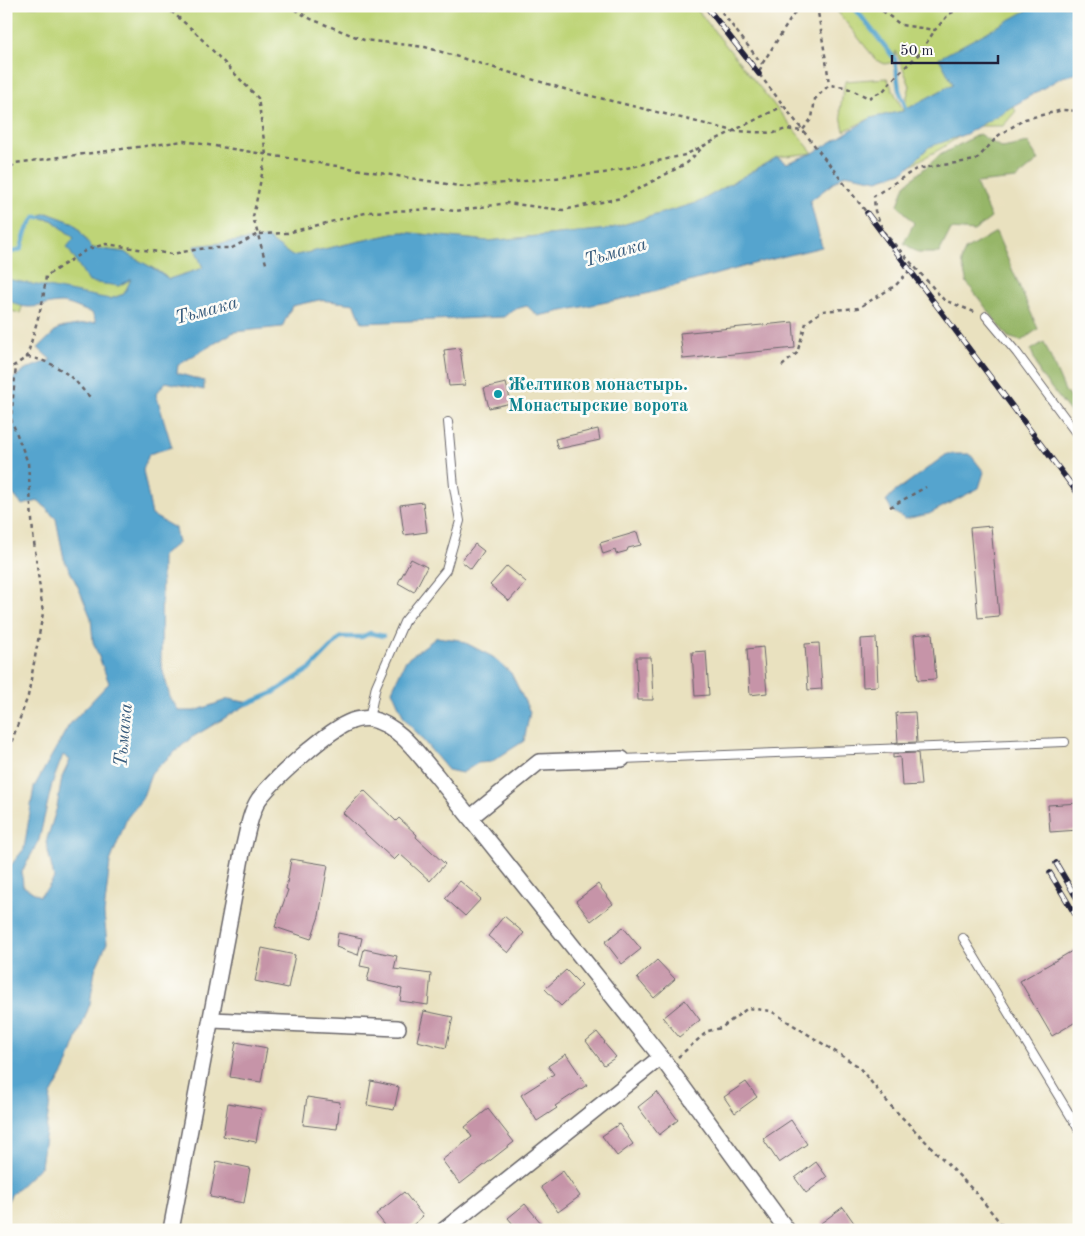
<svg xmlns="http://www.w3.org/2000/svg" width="1085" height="1236" font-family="'Old Standard TT',serif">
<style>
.green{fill:#bed477;stroke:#707b59}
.forest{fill:#96b668;stroke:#5c6c52}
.water{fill:#54a4ce;stroke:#3b6384;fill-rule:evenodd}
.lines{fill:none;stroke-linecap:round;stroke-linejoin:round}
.stream{stroke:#54a4ce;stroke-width:4.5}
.building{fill:#c694a8}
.lane-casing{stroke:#686569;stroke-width:10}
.street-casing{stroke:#686569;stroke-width:18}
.path{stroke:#686569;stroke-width:2.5;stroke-dasharray:4 4;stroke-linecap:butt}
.lane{stroke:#fff;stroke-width:8}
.street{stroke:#fff;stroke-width:15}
.rail-casing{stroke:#22223b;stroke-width:5.5}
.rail{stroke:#fdfcf7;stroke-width:4;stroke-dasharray:11;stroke-linecap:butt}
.culture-dot{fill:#0f9aa8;stroke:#fdfcf7;stroke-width:2}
.labels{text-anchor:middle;stroke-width:5;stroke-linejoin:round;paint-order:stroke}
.culture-label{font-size:18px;font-weight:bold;fill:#0d838f;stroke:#fdfcf7;text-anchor:start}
.water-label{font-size:19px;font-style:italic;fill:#385c7d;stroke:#fdfcf7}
</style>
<rect width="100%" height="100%" fill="#fdfcf7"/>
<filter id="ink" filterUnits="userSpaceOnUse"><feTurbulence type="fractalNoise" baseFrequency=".02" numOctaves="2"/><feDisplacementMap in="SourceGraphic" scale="10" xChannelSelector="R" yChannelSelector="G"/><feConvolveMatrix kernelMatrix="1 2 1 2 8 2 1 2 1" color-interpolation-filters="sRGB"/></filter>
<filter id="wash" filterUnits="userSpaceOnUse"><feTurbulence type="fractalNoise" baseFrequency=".0096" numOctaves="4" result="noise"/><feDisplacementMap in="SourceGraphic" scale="20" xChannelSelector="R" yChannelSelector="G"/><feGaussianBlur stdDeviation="1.12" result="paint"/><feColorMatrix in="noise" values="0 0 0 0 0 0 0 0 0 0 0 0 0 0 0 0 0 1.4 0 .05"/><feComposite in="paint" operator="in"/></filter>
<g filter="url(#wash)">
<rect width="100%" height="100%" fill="#e9e1bf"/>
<g class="green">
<path d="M6,6h688l119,147 -36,4 -78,45 -90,27 -121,12 -86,-9 -110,24 -25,-18 -73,8 9,22 -34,11 -13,-9 -32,-18 -32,-4 -18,-25 -27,-10 -11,4 16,3 22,18 58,40 -8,16 -14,5 -82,-7 -8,21 -14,-3z"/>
<path d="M833,6h246l-126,78 -50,27 -32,7 -27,13 -4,-21 5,-29 42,-3 16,32 7,-24 -14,-35 -2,11 -9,2 -9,-4z"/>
<path d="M1007,99l9,12 -13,15h-28l-33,22 -51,28 15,-33z"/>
</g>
<g class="forest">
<path d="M979,134l23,14 26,-5 11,17 -23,19 -40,4 15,35 -17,13 -23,-2 -12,24h-21l-14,-10 10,-20 -16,-18 7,-20 35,-30z"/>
<path d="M996,232l42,97 -17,12 -13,-4 -41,-54 -6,-22 4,-11z"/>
<path d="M1044,342l21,49 14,19v13l-39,-49 -9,-24z"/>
</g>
<g class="water">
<path d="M1035,6h44v67l-17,4 -96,57 -37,13 -24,24 -27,9 -33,-6 -35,27 12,46 -65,16 -111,31 -108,22 -11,-10 -15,4 -8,7 -142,6 -7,-19 -36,-4 -27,6 -10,21 -48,5 -56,33 -1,8 27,8v9l-38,-8 -10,12 16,53 -23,7 -6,16 9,45 23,13 3,15 -16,13 -1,107 9,34 9,14h16l34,-12 21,4 -59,35 -39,34 -10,27 -15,19 -17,44 -6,52 3,29 -12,27 -5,34 -25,66 -14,25 -10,71 -30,29 -5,9v-333l18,-22 10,-62 35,-62 40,-42 -16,-41 -2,-24 -12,-29 -15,-30 -8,-40 -17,-18 -17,4 -10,-12 -6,-45v-59c7,-17 30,-24 45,-29l-13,-12 21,-20 37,-6 -4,-9c-10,-3 -22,-10 -31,-10 -23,1 -34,11 -55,-5v-19l104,20 14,-5 7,-15 -12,7 -30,-4 -22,-35 7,-9 -22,-18 -17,-3 12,-4 27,10 18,25 32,4 32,18 13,9 34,-11 -9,-22 73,-8 25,18 110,-24 86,9 121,-12 90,-27 78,-45 10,6 26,-10 58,-35 32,-7 50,-27 -14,-26zM63,755l7,5 -8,17 -5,30 -11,35 8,36 -7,11 -8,7 -16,-10 -1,-14 17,-32 13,-56z"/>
<path d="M947,454h23l14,18 -5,16 -50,26 -24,5 -13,-8 -6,-10 6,-7z"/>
<path d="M437,637l23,3 33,17 18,16 19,39 -6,29 -33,21 -13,1 -16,10 -14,-3 -44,-52 -12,-28 14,-30z"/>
</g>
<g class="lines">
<g class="stream">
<path d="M853,6l42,53 4,31 9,23"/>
<path d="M6,254l15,-5 5,-18 9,-14h5"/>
<path d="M247,704l26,-11 38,-25 30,-31h21l8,-4 13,3"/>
</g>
</g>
<g id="blocks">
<g class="building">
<path d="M793,322l2,26 -112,11 -3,-26z"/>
<path d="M460,348l5,37 -16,1 -5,-36z"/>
<path d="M506,383l5,20 -22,5 -5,-20z"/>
<path d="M598,429l2,11 -42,9 -3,-10z"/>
<path d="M423,502l4,30 -23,3 -4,-30z"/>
<path d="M991,526l8,90 -21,2 -8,-90z"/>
<path d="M637,532l4,13 -13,3 -1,3 -11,3 -1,-4 -12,4 -3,-11z"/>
<path d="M475,544l9,7 -13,18 -10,-8z"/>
<path d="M411,559l16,8 -13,25 -16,-9z"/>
<path d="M507,566l19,16 -17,19 -19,-16z"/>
<path d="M932,633l4,46 -18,1 -4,-45z"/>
<path d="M876,638l2,48 -15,1 -2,-48z"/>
<path d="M819,643l3,46 -14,1 -3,-46z"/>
<path d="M763,647l4,46 -17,2 -3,-46z"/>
<path d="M706,651l3,44 -14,1 -3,-44z"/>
<path d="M636,657h15l2,43h-15z"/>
<path d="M915,712l2,30 -25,1 6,-1 -2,-29z"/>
<path d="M918,753l3,32 -19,1 -2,-29 -7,1v-4z"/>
<path d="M364,790l32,31 3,-3 18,17 -1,2 29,27 -15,17 -30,-27 -6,6 -51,-47z"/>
<path d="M1079,803v27l-29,2 -2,-27z"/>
<path d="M291,859l37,6 -9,51 -8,23 -36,-12 13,-37 -2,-1z"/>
<path d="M460,881l21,18 -16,17 -20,-18z"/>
<path d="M598,884l15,20 -22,17 -15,-20z"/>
<path d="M504,916l20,17 -16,20 -20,-17z"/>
<path d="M623,927l18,22 -19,15 -17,-22z"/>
<path d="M338,933l24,5 -4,17 -22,-8z"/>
<path d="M1079,947v73l-27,16 -32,-55z"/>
<path d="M262,948l33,7 -7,33 -33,-7z"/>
<path d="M364,949l33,7 -3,13 37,5 -3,31 -28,-4 2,-12 -35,-8 3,-13 -10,-2z"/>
<path d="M657,960l18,19 -21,19 -17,-20z"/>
<path d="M566,970l16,16 -21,20 -16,-17z"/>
<path d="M685,1000l15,20 -21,17 -16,-19z"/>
<path d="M424,1011l29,6 -7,31 -29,-7z"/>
<path d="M597,1032l8,10 -1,1 12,14 -12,8 -18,-24z"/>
<path d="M236,1042l31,6 -6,34 -31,-5z"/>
<path d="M566,1054l21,31 -32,21 2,2 -20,13 -16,-26 33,-21 -6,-8z"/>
<path d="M371,1081l28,6 -5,23 -27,-5z"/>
<path d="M746,1082l11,15 -22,16 -11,-16z"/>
<path d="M657,1092l21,28 -19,15 -21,-28z"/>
<path d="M307,1097l33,5 -3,27 -34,-4z"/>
<path d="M228,1103l34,6 -6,33 -33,-6z"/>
<path d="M488,1109l26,33 -54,42 -18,-24 30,-23 -7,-10z"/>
<path d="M791,1120l16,24 -28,19 -16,-24z"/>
<path d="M619,1124l14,20 -16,12 -15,-20z"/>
<path d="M217,1161l33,7 -6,35 -34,-6z"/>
<path d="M816,1162l11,15 -21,16 -11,-15z"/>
<path d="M563,1171l17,25 -22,16 -17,-25z"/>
<path d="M404,1192l19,24 -16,14h-18l-13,-16z"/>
<path d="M525,1204l17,20 -8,6h-16l-10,-12z"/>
<path d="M843,1207l16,23h-33l-5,-7z"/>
</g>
</g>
</g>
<g filter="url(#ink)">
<use href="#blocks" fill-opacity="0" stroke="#686569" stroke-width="1"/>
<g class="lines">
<defs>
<g id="lane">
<path d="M986,316l31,37 62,84"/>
<path d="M369,719l7,-33 28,-64 42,-52 14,-49 -6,-34 -6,-65"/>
<path d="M622,759l443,-17"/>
<path d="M963,938l116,192"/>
</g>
<g id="street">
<path d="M471,817l68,-55 83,-3"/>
<path d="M212,1020l186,8"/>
<path d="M171,1230l71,-377c5,-17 7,-39 17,-54 15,-20 70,-70 93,-78 5,-2 14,-3 19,-2 29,7 46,34 65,56l225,282 126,173"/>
<path d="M444,1230l217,-173"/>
</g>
</defs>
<use href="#lane" class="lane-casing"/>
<use href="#street" class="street-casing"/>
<g class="path">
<path d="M165,6l28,24 65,68 8,57 -13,62 14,50"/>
<path d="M288,6l23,13 53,21 61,7 146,44 163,40 40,2 12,-4 16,2 10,-13 3,-19 14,-14 16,2 24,11 15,-8 13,-15 22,-21 16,-24"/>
<path d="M717,6l45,58"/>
<path d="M799,6l-37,58 -3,10 108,139 77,87 33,13"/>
<path d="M817,6l10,61 2,18"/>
<path d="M876,6l25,19 34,5 14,-16 18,-8"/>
<path d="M6,174l9,-11 169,-22 281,46 139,-14 81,-18 98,-49"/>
<path d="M882,228l-7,-17 -1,-15 42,-27 60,-9 23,-25 26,-16 38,-9 16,1"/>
<path d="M27,357c17,2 34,11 46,22 8,7 12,15 20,20"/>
<path d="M782,366l15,-13 9,-30 16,-12 36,-3 37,-22 15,-16 2,-5"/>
<path d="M6,371l21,-14 16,-57 3,-24 42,-27 18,-5 65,10 35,-6h26l26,-14 29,-1 82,-21 68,-3 19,2 51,-8 56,7 58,-12 66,-35 18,-18"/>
<path d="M890,507l36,-20"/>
<path d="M6,757l22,-61 15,-83 -10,-79 -5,-71 -17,-44 5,-53"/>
<path d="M678,1057l30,-26 13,-3 27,-20 23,3 87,55 32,39 87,89 29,36"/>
</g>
<use href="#lane" class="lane"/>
<use href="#street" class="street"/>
<defs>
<g id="rail">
<path d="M706,6l53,68"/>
<path d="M867,213l212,282"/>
<path d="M1056,863l23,39"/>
<path d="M1050,873l29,48"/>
</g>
</defs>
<use href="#rail" class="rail-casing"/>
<use href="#rail" class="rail"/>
</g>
</g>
<circle class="culture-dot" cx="498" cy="394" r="5"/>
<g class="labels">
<g class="culture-label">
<text x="508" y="390">Желтиков монастырь.<tspan x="508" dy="21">Монастырские ворота</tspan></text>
</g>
<g class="water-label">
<text transform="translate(615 251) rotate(-16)" y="7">Тьмака</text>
<text transform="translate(206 309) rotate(-15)" y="7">Тьмака</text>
<text transform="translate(122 735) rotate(-85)" y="7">Тьмака</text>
</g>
</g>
<rect width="1085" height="1236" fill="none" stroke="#fdfcf7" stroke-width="25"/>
<path d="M892 55v8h106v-8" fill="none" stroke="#22223b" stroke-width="2.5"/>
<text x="900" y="55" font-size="15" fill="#22223b" stroke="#fdfcf7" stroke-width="4" paint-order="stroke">50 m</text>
</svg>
